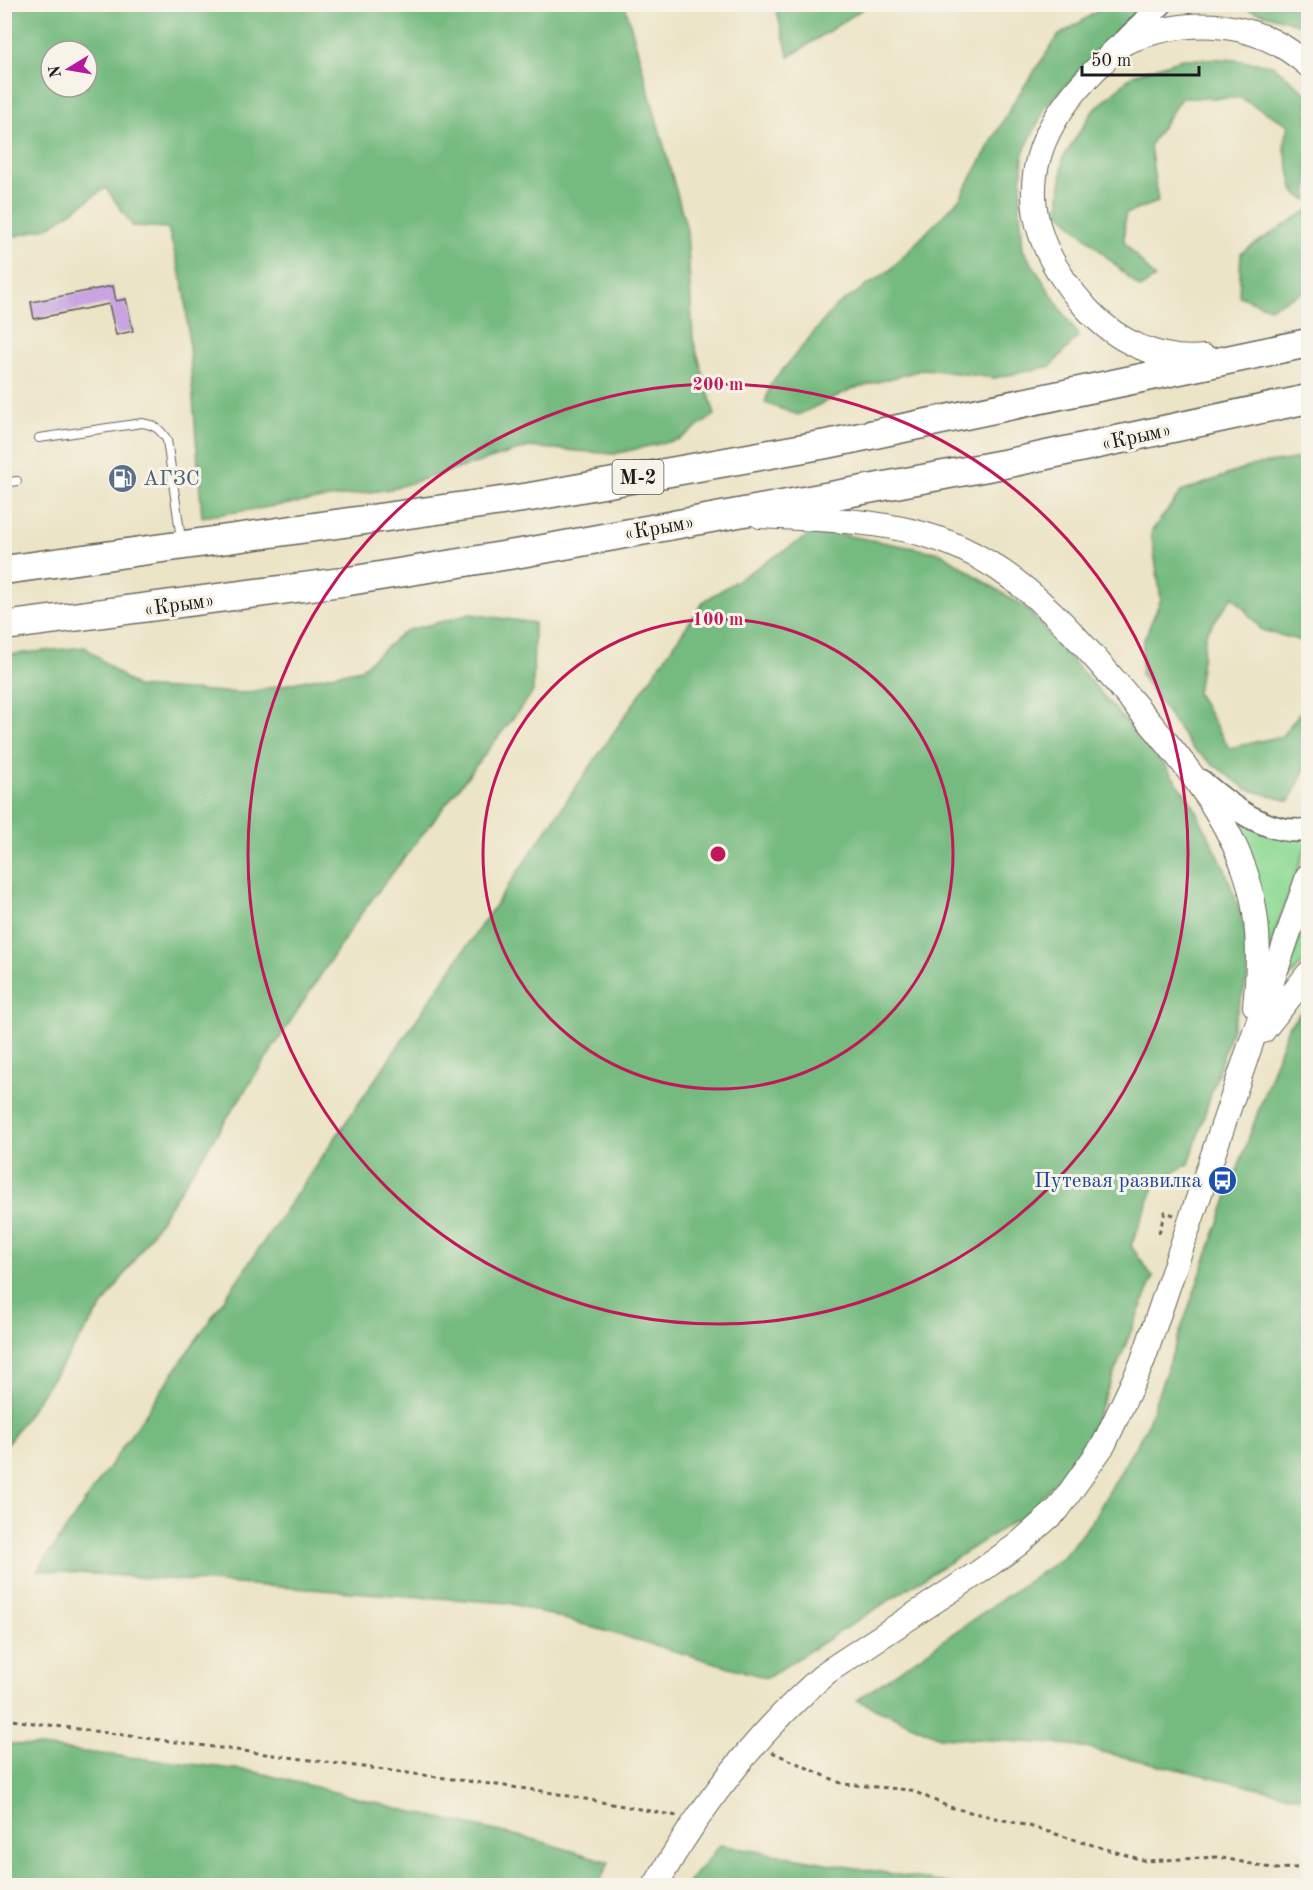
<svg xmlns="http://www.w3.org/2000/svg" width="1313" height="1890" font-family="'Old Standard TT',serif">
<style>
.green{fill:#91da96;stroke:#567b59;stroke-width:1.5}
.forest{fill:#74ba7f;stroke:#486b4e;stroke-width:1.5;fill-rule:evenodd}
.building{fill:#c8a4e1}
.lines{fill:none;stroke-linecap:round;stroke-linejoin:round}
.lane-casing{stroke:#656258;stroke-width:10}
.secondary-casing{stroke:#656258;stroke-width:25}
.primary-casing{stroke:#656258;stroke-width:26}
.highway-casing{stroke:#656258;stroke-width:31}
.path{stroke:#656258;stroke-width:3;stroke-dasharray:4.5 4.5;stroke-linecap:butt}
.lane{stroke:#fff;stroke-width:8}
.secondary{stroke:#fff;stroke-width:22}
.primary{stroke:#fff;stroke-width:24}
.highway{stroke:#fff;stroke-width:28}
.ring{fill:none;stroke:#c2185b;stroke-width:3}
.labels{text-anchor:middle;stroke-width:6;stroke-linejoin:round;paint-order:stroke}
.shield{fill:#f7f3e8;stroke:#5e5c59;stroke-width:1.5}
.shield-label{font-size:20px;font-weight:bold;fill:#1c1c1c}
.street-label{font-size:21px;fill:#1c1c1c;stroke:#f7f3e8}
.service-label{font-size:21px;fill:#4e5e75;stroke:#f7f3e8;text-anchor:start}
.transit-label{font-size:21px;fill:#164399;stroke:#f7f3e8;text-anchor:end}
.centre{fill:#c2185b;stroke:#f7f3e8;stroke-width:3}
.ring-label{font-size:18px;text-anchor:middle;font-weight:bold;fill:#c2185b;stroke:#f7f3e8;stroke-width:6;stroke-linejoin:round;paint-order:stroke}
</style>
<rect width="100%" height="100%" fill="#f7f3e8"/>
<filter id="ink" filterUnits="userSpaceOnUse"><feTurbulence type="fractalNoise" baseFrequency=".0167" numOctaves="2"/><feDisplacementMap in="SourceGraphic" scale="12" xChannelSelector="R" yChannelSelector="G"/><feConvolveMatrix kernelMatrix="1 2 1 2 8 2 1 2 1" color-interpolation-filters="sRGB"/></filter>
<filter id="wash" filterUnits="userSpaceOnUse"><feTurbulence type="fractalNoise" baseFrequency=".008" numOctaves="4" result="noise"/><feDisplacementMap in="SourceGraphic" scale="24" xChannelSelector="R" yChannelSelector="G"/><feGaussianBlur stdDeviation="1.35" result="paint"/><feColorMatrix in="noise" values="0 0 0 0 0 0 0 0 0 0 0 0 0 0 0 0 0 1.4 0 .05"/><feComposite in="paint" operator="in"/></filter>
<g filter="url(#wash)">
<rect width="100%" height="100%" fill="#ece4c6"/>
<g class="green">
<path d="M1234,816l74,24 -40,113 -22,-101z"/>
<path d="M1308,912v45l-24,27z"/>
</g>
<g class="forest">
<path d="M5,4l620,1 62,225 6,109 22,76 -35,24 -66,15 -85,-7 -138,42 -189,28 -17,-225 -17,-64 -35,-2 -27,-38 -57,39 -44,12zM51,51h36v36h-36z"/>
<path d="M775,5v-1l94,1 -80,52z"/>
<path d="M1107,5h38l-98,100 -24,48 -3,55 3,42 55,86 -27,30 -57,12 -69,-9 -73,20 -54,26 -33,-12 5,-18 65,-78 55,-37 70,-72 55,-98 43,-64z"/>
<path d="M1233,5h64l4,20z"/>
<path d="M1182,59h44l46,6 36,29v107l-14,-9 -10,-46 5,-21 -49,-27h-59l-31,47 8,57 -33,12 -1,28 31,36 -15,10 -81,-76 4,-54 29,-46 41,-37z"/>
<path d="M1308,210v80l-39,18 -30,-12 2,-43z"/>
<path d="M1308,457v181l-3,4 -43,-12 -29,-34 -27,37 -9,60 32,55 53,-12 26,-34v60l-18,39 -44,-12 -54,-41 -51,-73 2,-33 18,-43 -10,-67 30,-40 73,-27z"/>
<path d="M817,530l124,23 86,56 138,157 28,39 31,62 16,44 6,23 2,43 -59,187 -33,18 -25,64 22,31 -69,171 -54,63 -263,167 -258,-75 -471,-33 666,-969z"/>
<path d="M471,614l63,9 -1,69 -173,223 -227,347 -128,185v-792l80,-8 51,40 108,6 117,-24 44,-38z"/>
<path d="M1308,1005v794l-236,-54 -132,-8 -83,-37 206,-143 29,-36 54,-93 142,-401z"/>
<path d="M5,1743l247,28 161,41 123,28 73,22 -11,24 -593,-1z"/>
<path d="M720,1845l238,40h-272z"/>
</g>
<g id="blocks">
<path class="building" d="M113,286l3,15 10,-2 7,32 -17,4 -7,-31 -75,15 -3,-17z"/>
</g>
</g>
<g filter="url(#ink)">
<use href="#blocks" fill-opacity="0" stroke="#656258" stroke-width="1.5"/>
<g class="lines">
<defs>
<g id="lane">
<path d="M39,438l103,-15c13,2 18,6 25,17l14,99"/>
<path d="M4,483l13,-2"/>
</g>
<g id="secondary">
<path d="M1123,43l38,-39"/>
<path d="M1201,781c30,26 66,54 107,49"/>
</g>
<g id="primary">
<path d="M1205,357c-45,5 -88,-15 -118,-48 -28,-31 -52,-69 -53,-113 -2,-54 31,-97 68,-133 7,-6 15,-17 24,-21 63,-26 130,-23 182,23"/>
<path d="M760,516c66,4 139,3 201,32 70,32 122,95 171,153 44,52 90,105 113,170 15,43 15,90 10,135"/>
<path d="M1263,1031l45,-57"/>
<path d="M655,1886c45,-79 103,-154 172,-214l152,-100 38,-27 41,-36 46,-65 38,-81 166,-487"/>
</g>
<g id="highway">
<path d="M4,570l526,-73 302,-54 476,-100"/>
<path d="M4,626l345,-45 178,-29 482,-89 299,-64"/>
</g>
</defs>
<use href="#lane" class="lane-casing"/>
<use href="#secondary" class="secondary-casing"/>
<use href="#primary" class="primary-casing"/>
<use href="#highway" class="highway-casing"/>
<g class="path">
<path d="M1159,1233l6,-21 9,3"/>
<path d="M4,1719l538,72 135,25"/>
<path d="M772,1752l71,32 68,6 38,17 80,19 117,35 72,-4 58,12 32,-2"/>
<path d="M1308,1886v-2"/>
</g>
<use href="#lane" class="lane"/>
<use href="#secondary" class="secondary"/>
<use href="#primary" class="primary"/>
<use href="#highway" class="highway"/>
</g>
</g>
<g class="ring">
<circle cx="718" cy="854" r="235"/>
<circle cx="718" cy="854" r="470"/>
</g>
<defs>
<symbol id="fuel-disc" viewBox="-11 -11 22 22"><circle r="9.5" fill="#5c6f8a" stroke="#f7f3e8"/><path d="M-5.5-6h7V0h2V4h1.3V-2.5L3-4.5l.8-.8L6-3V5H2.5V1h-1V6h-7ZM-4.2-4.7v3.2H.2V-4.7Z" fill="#fff"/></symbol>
<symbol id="bus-disc" viewBox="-11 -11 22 22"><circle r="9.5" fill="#1a4fb4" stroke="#f7f3e8"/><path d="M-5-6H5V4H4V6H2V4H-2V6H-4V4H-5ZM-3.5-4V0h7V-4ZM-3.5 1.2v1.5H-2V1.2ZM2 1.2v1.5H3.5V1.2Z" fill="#fff"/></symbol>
</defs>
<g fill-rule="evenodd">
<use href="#fuel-disc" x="106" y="462" width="33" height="33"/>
<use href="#bus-disc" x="1206" y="1164" width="33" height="33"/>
</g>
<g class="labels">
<rect class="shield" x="612.5" y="460" width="51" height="34" rx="4.5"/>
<g class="shield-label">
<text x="638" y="484">М-2</text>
</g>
<g class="street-label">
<text transform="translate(1136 436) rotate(-12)" y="7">«Крым»</text>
<text transform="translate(659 527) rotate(-10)" y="7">«Крым»</text>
<text transform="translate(179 604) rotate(-8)" y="7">«Крым»</text>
</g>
<g class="service-label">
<text x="143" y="485">АГЗС</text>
</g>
<g class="transit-label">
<text x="1202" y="1187">Путевая развилка</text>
</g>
</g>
<circle cx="718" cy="854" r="9" class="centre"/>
<g class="ring-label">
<text x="718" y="390">200 m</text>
<text x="718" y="625">100 m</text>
</g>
<rect width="1313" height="1890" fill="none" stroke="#f7f3e8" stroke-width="24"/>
<g transform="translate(69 69) rotate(259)"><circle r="28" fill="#f7f3e8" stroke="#9f9d96" stroke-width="1.5"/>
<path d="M0-4.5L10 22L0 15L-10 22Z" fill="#b5179e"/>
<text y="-9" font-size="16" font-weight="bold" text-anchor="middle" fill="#1c1c1c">N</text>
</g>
<path d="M1082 66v9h117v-9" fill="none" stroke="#1c1c1c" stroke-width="3"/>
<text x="1091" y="66" font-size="18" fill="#1c1c1c" stroke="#f7f3e8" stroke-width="4.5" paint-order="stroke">50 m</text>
</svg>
